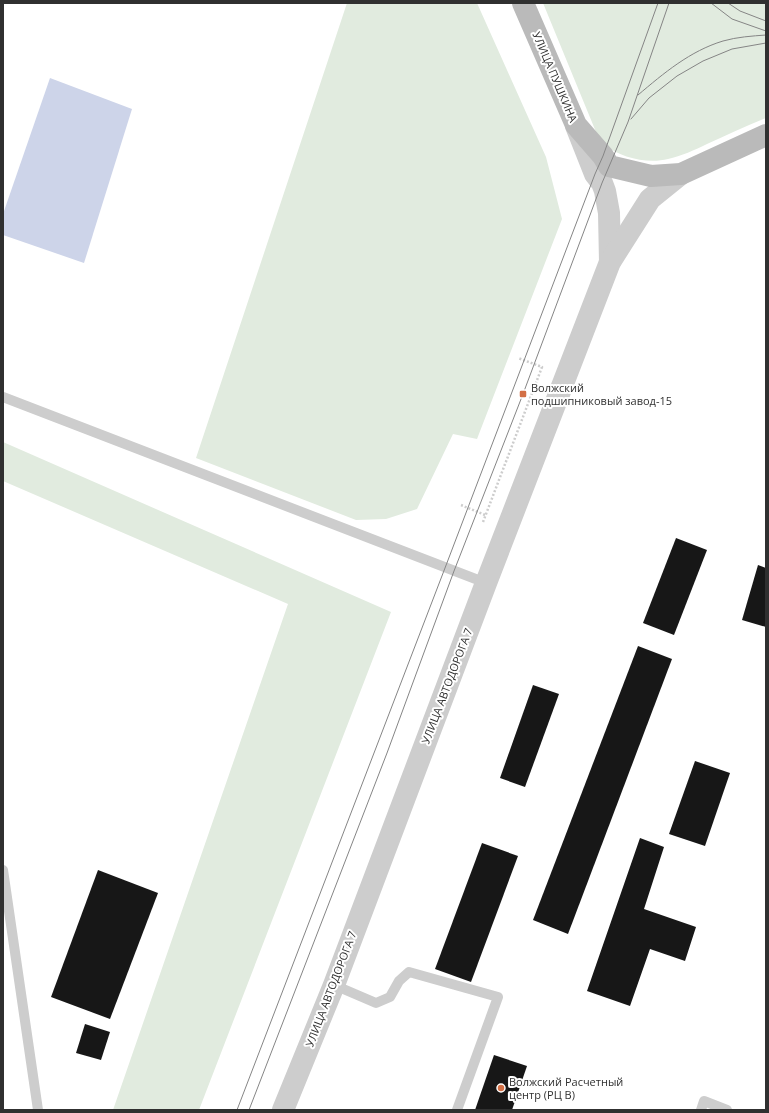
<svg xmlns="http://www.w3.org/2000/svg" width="769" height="1113" font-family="'Open Sans',sans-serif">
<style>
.green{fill:#e1ebdf}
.water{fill:#cdd4e9}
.building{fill:#171717}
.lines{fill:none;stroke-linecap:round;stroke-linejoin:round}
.path{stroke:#cdcdcd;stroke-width:2.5;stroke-dasharray:2 2;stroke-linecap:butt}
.service{stroke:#cdcdcd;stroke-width:10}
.tertiary{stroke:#cdcdcd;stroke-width:22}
.secondary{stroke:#bababa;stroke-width:22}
.tram{stroke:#858585;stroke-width:1}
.poi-dot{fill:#d36f45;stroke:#fff;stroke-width:1.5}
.labels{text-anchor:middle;stroke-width:4;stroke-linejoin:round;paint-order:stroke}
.street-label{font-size:11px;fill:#303030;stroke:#fff}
.poi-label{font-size:11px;fill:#303030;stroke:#fff;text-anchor:start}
</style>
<rect width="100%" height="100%" fill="#fff"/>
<g class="green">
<path d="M347,3h130l69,154 16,62 -85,220 -24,-5 -36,75 -31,10 -30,1 -160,-62z"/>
<path d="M543,3h223v115c-20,8 -39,17 -59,26 -12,6 -26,12 -39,15 -20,5 -48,-1 -64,-15 -3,-3 -6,-8 -8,-12z"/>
<path d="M3,442l388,170 -192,498h-86l175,-506 -285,-123z"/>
</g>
<path class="water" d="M50,78l82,31 -48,154 -81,-28v-21z"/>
<g class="building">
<path d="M676,538l31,12 -33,85 -31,-12z"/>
<path d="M758,565l8,3v59l-24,-7z"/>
<path d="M638,646l34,13 -104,275 -35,-14z"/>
<path d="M533,685l26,9 -34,93 -25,-9z"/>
<path d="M695,761l35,12 -25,73 -36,-12z"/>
<path d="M640,838l24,9 -20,62 52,18 -11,34 -35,-12 -20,57 -43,-15z"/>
<path d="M482,843l36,13 -47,126 -36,-13z"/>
<path d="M98,870l60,23 -48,126 -59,-22z"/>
<path d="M85,1024l25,8 -9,28 -25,-7z"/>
<path d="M494,1055l33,11 -15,44h-37z"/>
</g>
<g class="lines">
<g class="path">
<path d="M461,505l24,10"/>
<path d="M483,522l59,-155 -24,-9"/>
</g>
<g class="service">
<path d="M3,397l483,186"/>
<path d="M3,870l35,240"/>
<path d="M334,985l42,18 14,-6 9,-16 10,-9 89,25 -41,113"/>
<path d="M701,1110l3,-9 23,9"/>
</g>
<g class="tertiary">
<path d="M576,126l19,48 7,9 3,8 4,22 1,49"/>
<path d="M283,1110l51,-125 152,-402 124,-321 40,-63 31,-25"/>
</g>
<path class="secondary" d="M523,3l53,122 27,31 6,10 42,10 30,-2 85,-39"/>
<g class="tram">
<path d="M711,3l21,16 34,12"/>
<path d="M728,3l12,8 26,10"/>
<path d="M638,95c26,-22 52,-44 85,-54 14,-4 29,-5 43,-6"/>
<path d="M631,119l18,-21 28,-22 26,-15 29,-12 34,-6"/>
<path d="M237,1110l208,-542 150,-394 8,-18 55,-153"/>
<path d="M249,1110l138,-357 67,-182 69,-177 79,-211 26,-61 41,-119"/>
</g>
</g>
<g class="poi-dot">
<rect x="519" y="390" width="8" height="8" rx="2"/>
<circle cx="501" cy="1088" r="4"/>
</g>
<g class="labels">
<g class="street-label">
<text transform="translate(555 77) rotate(67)" y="4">УЛИЦА ПУШКИНА</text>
<text transform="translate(447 686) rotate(-69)" y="4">УЛИЦА АВТОДОРОГА 7</text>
<text transform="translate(331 989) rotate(-69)" y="4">УЛИЦА АВТОДОРОГА 7</text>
</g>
<g class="poi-label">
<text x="531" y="392">Волжский<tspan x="531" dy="13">подшипниковый завод-15</tspan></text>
<text x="509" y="1086">Волжский Расчетный<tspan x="509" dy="13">центр (РЦ В)</tspan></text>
</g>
</g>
<rect width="769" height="1113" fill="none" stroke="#303030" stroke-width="8"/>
</svg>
